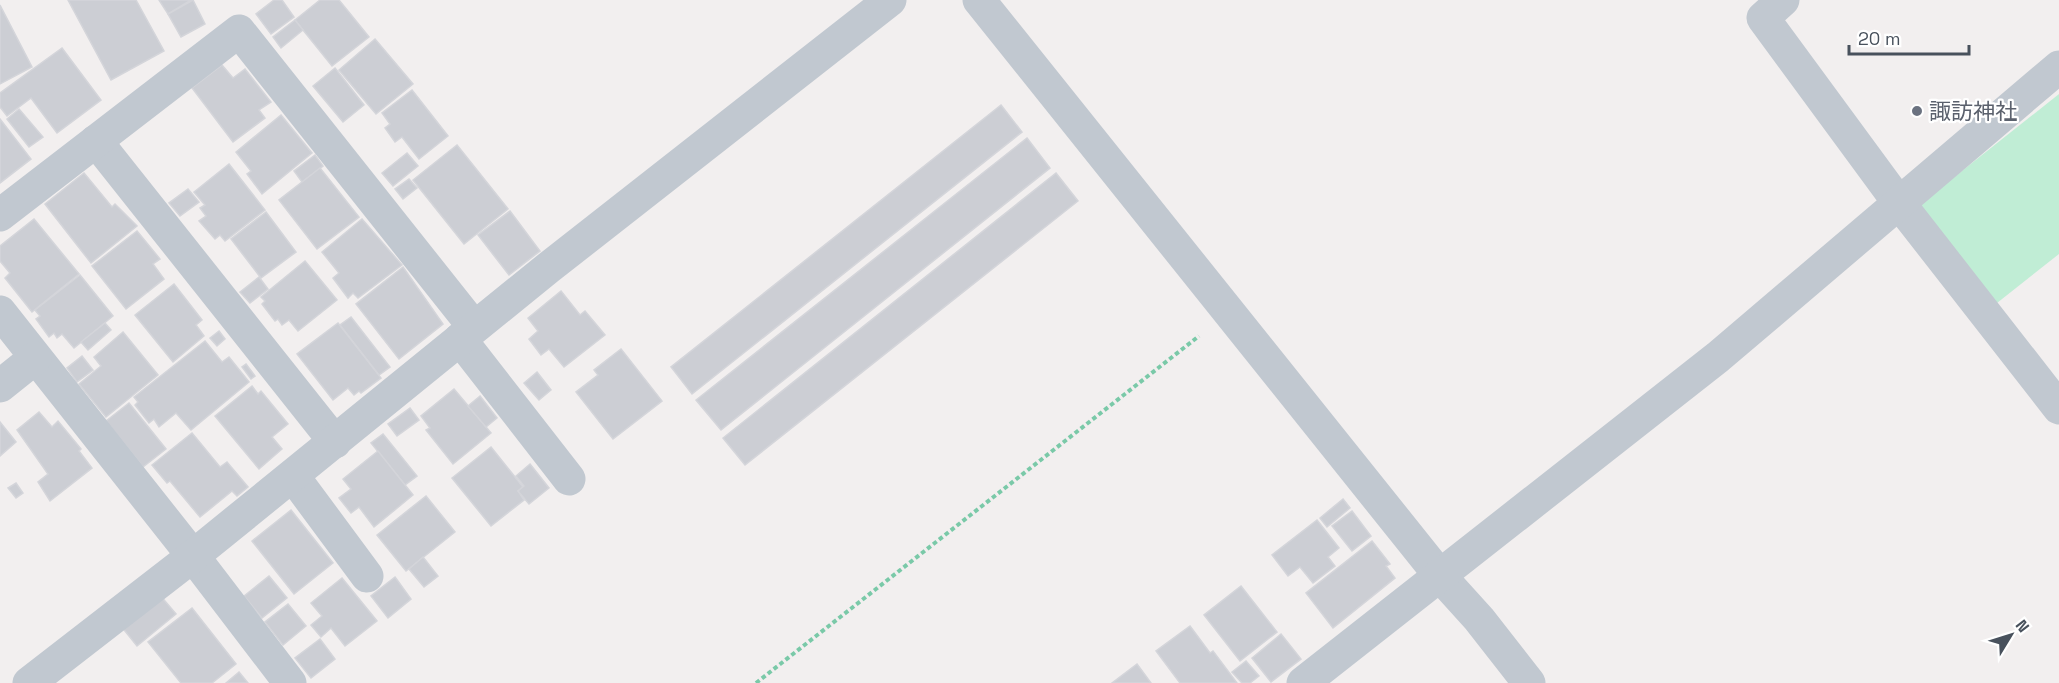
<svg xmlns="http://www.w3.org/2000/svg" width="2059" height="683" font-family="'Space Grotesk','Noto Sans JP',sans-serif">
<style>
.green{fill:#c0edd5}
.building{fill:#ccced4;stroke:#d4d5da;stroke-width:1.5}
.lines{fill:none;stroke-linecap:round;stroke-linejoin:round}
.path{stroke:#7ac9a8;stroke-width:4;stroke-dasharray:4.5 3;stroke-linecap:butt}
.minor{stroke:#c1c8d0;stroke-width:33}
.worship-dot{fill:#6b7280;stroke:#fff;stroke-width:2}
.labels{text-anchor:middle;stroke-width:4.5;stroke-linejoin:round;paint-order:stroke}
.worship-label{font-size:22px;fill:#5b616d;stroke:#fff;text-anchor:start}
</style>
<rect width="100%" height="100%" fill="#f2efef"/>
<path class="green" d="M2059,94v160l-62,49 -78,-98z"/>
<g class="building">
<path d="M68,0h68l28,51 -53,29z"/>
<path d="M159,0h32l-23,14z"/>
<path d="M193,0l12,24 -24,13 -13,-23z"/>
<path d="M274,0h8l12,17 -23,17 -15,-20z"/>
<path d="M320,0h19l30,37 -37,29 -37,-46z"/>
<path d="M0,5l32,62 -32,17z"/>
<path d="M295,20l8,10 -22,18 -8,-11z"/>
<path d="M375,39l38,45 -37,30 -37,-44z"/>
<path d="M62,48l39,52 -44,33 -26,-35 -24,18 -7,-9v-14z"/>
<path d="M222,65l11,13 12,-9 26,33 -12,8 6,8 -32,24 -41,-54z"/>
<path d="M335,68l29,37 -21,17 -30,-36z"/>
<path d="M412,90l36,46 -29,23 -17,-22 -7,5 -10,-14 5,-4 -8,-11z"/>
<path d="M1001,105l21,27 -330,262 -21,-27z"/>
<path d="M19,109l24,28 -14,10 -22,-28z"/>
<path d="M281,115l31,38 -50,41 -15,-20 4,-3 -15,-19z"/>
<path d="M0,119l31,40 -31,24z"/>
<path d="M1027,138l23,30 -329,262 -25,-30z"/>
<path d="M457,145l51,64 -44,35 -51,-64z"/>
<path d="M407,153l11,13 -25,20 -11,-13z"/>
<path d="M315,155l8,11 -21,16 -8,-11z"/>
<path d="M229,164l36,46 -40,31 -5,-6 -5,4 -16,-18 7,-5 -6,-8 5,-3 -11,-13z"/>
<path d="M320,168l39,49 -42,32 -38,-49z"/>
<path d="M84,173l28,34 3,-3 22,22 -46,37 -46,-59z"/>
<path d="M1056,173l22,28 -333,264 -22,-27z"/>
<path d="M409,179l8,9 -14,11 -8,-10z"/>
<path d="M188,189l11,13 -19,14 -11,-13z"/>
<path d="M510,211l30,40 -31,24 -31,-40z"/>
<path d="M266,212l30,40 -35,26 -30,-39z"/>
<path d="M34,219l45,55 -47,38 -27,-34 5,-5 -10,-12v-15z"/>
<path d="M362,219l40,46 -44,33 -5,-5 -5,5 -15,-20 6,-5 -17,-21z"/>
<path d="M137,231l23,28 -7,5 11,15 -38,30 -34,-43z"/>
<path d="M305,261l32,39 -39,31 -9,-11 -7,5 -4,-6 -3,2 -13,-17 3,-3 -4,-4z"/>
<path d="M403,267l40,57 -44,35 -43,-55z"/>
<path d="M80,275l33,41 -39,32 -12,-14 -5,4 -3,-5 -5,4 -13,-18 4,-3 -5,-6z"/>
<path d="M259,277l9,12 -18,14 -10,-11z"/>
<path d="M174,284l28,36 -6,5 8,11 -31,26 -38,-47z"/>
<path d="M561,291l19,24 5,-4 20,24 -41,32 -15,-18 -8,6 -12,-16 9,-8 -10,-13z"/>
<path d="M351,317l39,50 -11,8 -39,-50z"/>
<path d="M105,323l6,7 -23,20 -7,-8z"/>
<path d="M338,323l43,55 -20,15 -2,-2 -5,4 -6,-7 -15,12 -36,-46z"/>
<path d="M219,331l6,8 -8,7 -7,-8z"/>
<path d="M123,332l35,43 -52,42 -27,-33 22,-18 -7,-9z"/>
<path d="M205,341l17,21 7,-5 20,25 -58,48 -15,-17 -17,14 -5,-8 -5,4 -14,-18 3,-3 -4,-5z"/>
<path d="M621,349l41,52 -49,38 -37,-47 22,-17 -4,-5z"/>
<path d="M82,356l11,14 -16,12 -10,-14z"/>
<path d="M246,364l9,12 -4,3 -9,-12z"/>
<path d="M537,372l14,18 -12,10 -15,-17z"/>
<path d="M252,386l6,8 3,-3 27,33 -16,13 10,12 -23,20 -44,-53z"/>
<path d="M454,389l37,44 -38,31 -27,-34 4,-2 -9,-12z"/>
<path d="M480,396l17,22 -11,9 -18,-21z"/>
<path d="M129,403l37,46 -23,18 -37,-46z"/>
<path d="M410,408l9,12 -22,16 -9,-12z"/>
<path d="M39,412l13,15 6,-6 23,28 -2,2 13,17 -42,33 -12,-19 10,-8 -31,-44z"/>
<path d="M0,422l16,20 -16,14z"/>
<path d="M192,433l28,34 7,-5 21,25 -11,9 -5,-5 -32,26 -30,-36 -3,2 -15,-18z"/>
<path d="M383,434l34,42 -12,9 -34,-42z"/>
<path d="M491,447l32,40 -5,4 6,9 -33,26 -39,-48z"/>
<path d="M378,451l35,44 -39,32 -15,-20 -8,6 -12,-15 12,-9 -8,-10z"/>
<path d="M530,464l19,24 -20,16 -11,-13 6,-5 -8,-10z"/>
<path d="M16,483l7,10 -7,5 -8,-10z"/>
<path d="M426,496l29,36 -49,39 -29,-36z"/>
<path d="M1343,499l7,9 -23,19 -7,-9z"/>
<path d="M291,510l42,53 -39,31 -42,-53z"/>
<path d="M1352,511l19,25 -19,15 -20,-25z"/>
<path d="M1317,520l22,28 -11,9 7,9 -22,17 -13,-16 -12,9 -16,-21z"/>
<path d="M1372,541l18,23 -4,2 9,12 -62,50 -27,-35z"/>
<path d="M423,557l15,19 -14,11 -15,-18z"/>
<path d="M269,576l18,22 -25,20 -18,-22z"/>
<path d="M395,577l16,22 -23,19 -17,-22z"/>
<path d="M342,578l35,43 -32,25 -14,-18 -10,9 -10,-12 11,-9 -11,-13z"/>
<path d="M1241,586l36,46 -37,29 -36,-46z"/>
<path d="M159,594l17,20 -39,32 -16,-20z"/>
<path d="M288,604l18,22 -23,19 -18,-23z"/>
<path d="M192,608l44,56 -24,19h-31l-33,-41z"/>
<path d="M1190,626l20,27 3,-2 24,32h-57l-24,-32z"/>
<path d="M1281,634l20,25 -30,23 -19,-24z"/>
<path d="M320,639l15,20 -24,19 -16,-20z"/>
<path d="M1246,661l13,15 -9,7h-8l-10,-11z"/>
<path d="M1137,664l14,19h-39z"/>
<path d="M239,672l9,11h-22z"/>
</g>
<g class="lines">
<path class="path" d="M756,683l443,-347"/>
<g class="minor">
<path d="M979,0l462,577 38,42 50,64"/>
<path d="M1783,0l-20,18 136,185 160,205"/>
<path d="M96,141l239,301"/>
<path d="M0,215l239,-184 235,296"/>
<path d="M0,312l193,244 97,127"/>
<path d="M460,339l109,140"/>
<path d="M0,386l35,-28"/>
<path d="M293,476l74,100"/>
<path d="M29,683l164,-127 355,-288 342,-268"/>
<path d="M1303,683l415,-326 341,-290"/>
</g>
</g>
<circle class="worship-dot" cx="1917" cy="111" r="6"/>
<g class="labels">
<g class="worship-label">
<text x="1929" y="119">諏訪神社</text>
</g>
</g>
<g transform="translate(2011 635) rotate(52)" stroke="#ffffff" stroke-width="4.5" paint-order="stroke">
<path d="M0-4.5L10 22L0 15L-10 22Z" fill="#48515c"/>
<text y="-9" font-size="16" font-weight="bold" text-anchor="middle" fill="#48515c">N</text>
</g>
<path d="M1849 45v9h120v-9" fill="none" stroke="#48515c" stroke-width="3"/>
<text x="1858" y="45" font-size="18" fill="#48515c" stroke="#ffffff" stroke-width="4.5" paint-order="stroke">20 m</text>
</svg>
